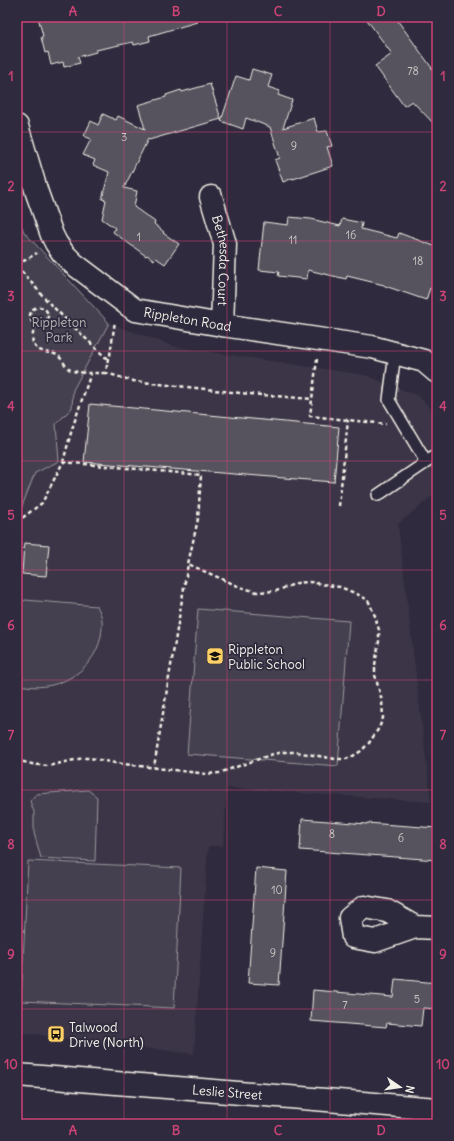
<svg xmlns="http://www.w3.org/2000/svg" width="454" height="1141" font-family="Delius,sans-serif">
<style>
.built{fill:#3b3647}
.green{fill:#454050;stroke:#9c989c}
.building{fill:#56525f;stroke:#f4f1e8}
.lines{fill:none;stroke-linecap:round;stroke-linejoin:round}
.service-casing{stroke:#f4f1e8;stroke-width:14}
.minor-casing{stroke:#f4f1e8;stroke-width:25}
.secondary-casing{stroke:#f4f1e8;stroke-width:25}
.path{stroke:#f4f1e8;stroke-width:2.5;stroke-dasharray:4 3;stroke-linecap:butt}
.service{stroke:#2f2a3d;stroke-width:11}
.minor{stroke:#2f2a3d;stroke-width:22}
.secondary{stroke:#2f2a3d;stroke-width:22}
.grid{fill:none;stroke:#cc4377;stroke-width:1;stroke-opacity:0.55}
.labels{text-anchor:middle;stroke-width:3.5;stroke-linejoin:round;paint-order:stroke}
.number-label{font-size:11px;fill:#ccc9c6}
.street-label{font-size:13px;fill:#f4f1e8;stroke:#2f2a3d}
.park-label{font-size:13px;fill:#b7b3b3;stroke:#2f2a3d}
.poi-label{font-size:13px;fill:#f4f1e8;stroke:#2f2a3d;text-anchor:start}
.neatline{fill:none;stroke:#cc4377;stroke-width:1.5}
.grid-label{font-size:13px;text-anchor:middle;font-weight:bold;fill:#cc4377}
</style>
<rect width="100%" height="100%" fill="#2f2a3d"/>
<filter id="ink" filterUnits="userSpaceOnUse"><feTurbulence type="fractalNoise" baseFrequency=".025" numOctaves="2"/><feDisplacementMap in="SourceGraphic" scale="8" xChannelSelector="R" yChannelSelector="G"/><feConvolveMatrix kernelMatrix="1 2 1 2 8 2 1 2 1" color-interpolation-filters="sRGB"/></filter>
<g filter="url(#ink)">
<path class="built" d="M109,323l67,24 189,28 53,21 19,19v77l-39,32 33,278 -204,-14 -4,58h-15l-14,208 -177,-22v-513l36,-91z"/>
<g class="green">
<path d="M17,214l7,18 85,91 -36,67 -1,18 -16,16 3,37 -24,12 -18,46z"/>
<path d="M25,600l72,6c6,11 6,17 4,30 -7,37 -48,59 -84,48v-78z"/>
<path d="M198,609l151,12 -11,145 -151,-12z"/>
<path d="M88,790l9,7 -2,64 -54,-3 -7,-25v-21l-4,-11 6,-7z"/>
<path d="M28,861l153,7 -7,140 -153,-7z"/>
</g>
<g class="building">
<path d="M38,17h158l1,5 -48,14 1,5 -16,4 -1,-3 -37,8v2l-18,5 2,6 -16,4 -1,-5 -12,3 -3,-13 -3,1 -4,-16 2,-1z"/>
<path d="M365,17h30l42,58v52l-25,-26 -8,5 -29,-40 17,-12z"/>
<path d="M252,69l20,6 -4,12 12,4 -2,4 14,5 -9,28 31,-10 4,14 9,-1 5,15 -5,1 6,19 -40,13v-1l-10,4 -8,-22 5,-2 -10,-31 -24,-9 -3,11 -22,-8 15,-45 13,4z"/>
<path d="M210,84l11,35 -72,21 -1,-1 -24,49 13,3 -3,16 21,15 -1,2 10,8 -1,1 16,11 -14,20 -9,-6 -2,2 -7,-5 -1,1 -33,-24 2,-4 -13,-9 4,-19 -4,-1 7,-27 -16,-7 2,-5 -12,-5 8,-16 -7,-3 7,-15 7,4 5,-11 13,6 2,-4 27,13 -7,-24 28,-8v-2l15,-5 1,2z"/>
<path d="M289,217l22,2 29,7 2,-7 20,4 -1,6 36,9 2,-5 38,14v45l-7,-4 -4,12 -41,-14 -1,-1 -37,-9 -1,3 -38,-9 -1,9 -29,-3 1,-4 -20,-2 5,-48 24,3z"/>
<path d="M90,404l249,23 -5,55 -250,-20z"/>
<path d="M24,543l25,2 -3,31 -24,-2z"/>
<path d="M302,819l65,5v-1l70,5v32l-137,-10z"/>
<path d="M256,868l31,3 -8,114 -31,-2z"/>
<path d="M395,979l42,4v26l-14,-1 -2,18 -34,-3 -1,4 -75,-6 2,-31 80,7z"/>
</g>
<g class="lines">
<defs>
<g id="service">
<path d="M395,353l-6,47 37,62"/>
<path d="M378,495l59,-40"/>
</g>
<g id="minor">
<path id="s1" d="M17,126l20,67 15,42 4,8 7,10 11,11 61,46 87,15 150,22 52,14 13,11"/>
<path id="s2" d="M211,197l14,47 -3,81"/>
<path d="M415,927l-28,-16 -23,-4 -14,11 3,19 22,4 40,-14 22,1"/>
</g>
<g id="secondary">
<path id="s3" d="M17,1075l420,34"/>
</g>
</defs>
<use href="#service" class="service-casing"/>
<use href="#minor" class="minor-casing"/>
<use href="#secondary" class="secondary-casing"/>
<g class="path">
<path d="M17,265l20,-12"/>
<path d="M17,266l32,37 56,54 3,1 2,-3 5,-34"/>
<circle cx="39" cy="316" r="9"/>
<path d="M36,325c-5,11 -7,23 9,27 4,1 8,1 12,3 5,3 7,10 12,14 7,5 28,4 37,4"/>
<path d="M108,358l-2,15 27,8 117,13 62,5"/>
<path d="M317,359l-7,57 76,8"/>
<path d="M63,462l138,13 -3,44 -10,45 -34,203"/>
<path d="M339,506l9,-86"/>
<path d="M17,522l25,-19 21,-41 9,-33 19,-56"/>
<path d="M17,758l3,3 12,3 16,2 35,-8h7l25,5 92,11 12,-1 54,-19 11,-2h12l39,7h11l7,-3 8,-5 8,-8 10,-15 4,-10 -1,-17 -7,-26v-10l4,-24v-11l-4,-14 -7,-16 -13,-7 -15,-6 -31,-5 -12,1 -21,8 -19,1 -17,-5 -52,-23"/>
</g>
<use href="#service" class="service"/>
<use href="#minor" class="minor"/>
<use href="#secondary" class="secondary"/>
</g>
</g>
<path class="grid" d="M124,17v1107M227,17v1107M330,17v1107M17,132h420M17,241h420M17,351h420M17,461h420M17,570h420M17,680h420M17,790h420M17,900h420M17,1009h420"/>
<defs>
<symbol id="school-square" viewBox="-11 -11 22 22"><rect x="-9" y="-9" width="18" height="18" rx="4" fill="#ffd166" stroke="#2f2a3d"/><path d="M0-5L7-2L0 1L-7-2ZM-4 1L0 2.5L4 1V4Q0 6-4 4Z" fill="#111"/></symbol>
<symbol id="bus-square" viewBox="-11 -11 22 22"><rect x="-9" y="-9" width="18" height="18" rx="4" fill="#ffd166" stroke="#2f2a3d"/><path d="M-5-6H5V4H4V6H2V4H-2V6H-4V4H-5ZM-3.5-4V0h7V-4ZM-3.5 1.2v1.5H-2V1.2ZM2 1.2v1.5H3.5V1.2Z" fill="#111"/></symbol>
</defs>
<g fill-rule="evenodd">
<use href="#school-square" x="205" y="646" width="20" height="20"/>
<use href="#bus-square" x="46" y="1024" width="20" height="20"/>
</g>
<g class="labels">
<g class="number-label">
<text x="413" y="75">78</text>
<text x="124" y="141">3</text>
<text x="294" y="150">9</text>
<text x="351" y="239">16</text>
<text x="139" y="241">1</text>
<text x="293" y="244">11</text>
<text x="418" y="265">18</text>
<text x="332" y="838">8</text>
<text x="401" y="842">6</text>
<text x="277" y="894">10</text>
<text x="273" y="957">9</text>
<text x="417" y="1003">5</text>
<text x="345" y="1009">7</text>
</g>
<g class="street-label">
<text dy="5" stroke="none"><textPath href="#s2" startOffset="65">Bethesda Court</textPath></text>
<text dy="5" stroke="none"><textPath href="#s1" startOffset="281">Rippleton Road</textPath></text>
<text dy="5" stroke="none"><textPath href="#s3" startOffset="211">Leslie Street</textPath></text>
</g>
<g class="park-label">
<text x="59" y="327">Rippleton<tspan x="59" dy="15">Park</tspan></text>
</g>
<g class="poi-label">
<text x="228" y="654">Rippleton<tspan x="228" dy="15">Public School</tspan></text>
<text x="69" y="1032">Talwood<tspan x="69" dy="15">Drive (North)</tspan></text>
</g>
</g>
<rect width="454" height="1141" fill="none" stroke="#2f2a3d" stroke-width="44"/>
<g transform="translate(400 1087) rotate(103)" stroke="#2f2a3d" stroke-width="3" paint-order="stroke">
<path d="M0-3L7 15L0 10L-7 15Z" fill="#f4f1e8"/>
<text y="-6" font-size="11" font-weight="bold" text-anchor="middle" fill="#f4f1e8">N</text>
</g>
<rect x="22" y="22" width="410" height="1097" class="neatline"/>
<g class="grid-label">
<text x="73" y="16">A</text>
<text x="176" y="16">B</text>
<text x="278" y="16">C</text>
<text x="381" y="16">D</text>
<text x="11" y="81">1</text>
<text x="443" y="81">1</text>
<text x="11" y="191">2</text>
<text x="443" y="191">2</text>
<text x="11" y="301">3</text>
<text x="443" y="301">3</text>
<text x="11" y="411">4</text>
<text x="443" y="411">4</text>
<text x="11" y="520">5</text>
<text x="443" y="520">5</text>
<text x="11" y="630">6</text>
<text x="443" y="630">6</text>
<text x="11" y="740">7</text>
<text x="443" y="740">7</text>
<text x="11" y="849">8</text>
<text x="443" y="849">8</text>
<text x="11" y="959">9</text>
<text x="443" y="959">9</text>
<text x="11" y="1069">10</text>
<text x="443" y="1069">10</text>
<text x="73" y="1135">A</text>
<text x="176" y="1135">B</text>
<text x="278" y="1135">C</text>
<text x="381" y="1135">D</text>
</g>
</svg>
